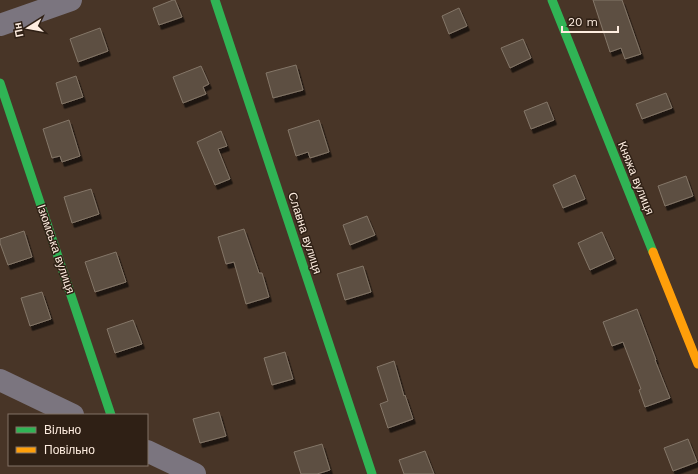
<svg xmlns="http://www.w3.org/2000/svg" width="698" height="474" font-family="'Work Sans',sans-serif">
<style>
.building{fill:#5d5042;stroke:#847668;filter:url(#shadow)}
.lines{fill:none;stroke-linecap:round;stroke-linejoin:round}
.street{stroke:#7b757f;stroke-width:22}
.fast{stroke:#30b455;stroke-width:9}
.slow{stroke:#ff9f0a;stroke-width:9}
.labels{text-anchor:middle;stroke-width:3;stroke-linejoin:round;paint-order:stroke}
.street-label{font-size:12px;fill:#feede0;stroke:#2f2015}
</style>
<defs>
<filter id="shadow"><feDropShadow dx="2.5" dy="4.5" stdDeviation="0" flood-color="#0009"/></filter>
</defs>
<rect width="100%" height="100%" fill="#483527"/>
<g class="building">
<path d="M173,0h2l7,17 -23,8 -6,-17z"/>
<path d="M593,0h29l19,54 -16,5 -4,-11 -11,4z"/>
<path d="M459,8l8,18 -18,8 -7,-18z"/>
<path d="M100,28l8,23 -30,11 -8,-23z"/>
<path d="M523,39l8,19 -21,10 -9,-20z"/>
<path d="M296,65l7,25 -30,8 -7,-25z"/>
<path d="M201,66l8,18 -6,3 3,7 -23,9 -10,-26z"/>
<path d="M76,76l7,21 -21,7 -6,-21z"/>
<path d="M666,93l6,15 -30,11 -6,-15z"/>
<path d="M547,102l7,18 -23,9 -7,-18z"/>
<path d="M69,120l11,36 -18,6 -2,-6 -8,2 -9,-29z"/>
<path d="M319,120l10,32 -19,6 -2,-6 -12,4 -8,-26z"/>
<path d="M221,131l6,15 -9,3 12,30 -15,6 -18,-43z"/>
<path d="M575,175l10,24 -22,9 -10,-23z"/>
<path d="M686,176l7,20 -28,10 -7,-20z"/>
<path d="M91,189l8,25 -27,9 -8,-26z"/>
<path d="M367,216l8,19 -25,10 -7,-20z"/>
<path d="M244,229l15,44h3l7,24 -23,7 -12,-42 -8,2 -8,-27z"/>
<path d="M24,231l8,26 -24,8 -8,-22v-4z"/>
<path d="M602,232l12,27 -24,11 -12,-27z"/>
<path d="M116,252l10,30 -31,10 -10,-30z"/>
<path d="M363,266l8,26 -26,8 -8,-26z"/>
<path d="M42,292l9,27 -21,7 -9,-28z"/>
<path d="M637,309l19,51h-1l15,38 -25,9 -6,-17 2,-1 -18,-47 -11,4 -9,-24z"/>
<path d="M133,320l9,24 -27,9 -8,-24z"/>
<path d="M285,352l8,27 -21,6 -8,-27z"/>
<path d="M394,361l10,35 1,-1 8,24 -25,9 -8,-24 8,-3 -11,-34z"/>
<path d="M219,412l7,24 -26,7 -7,-24z"/>
<path d="M688,439l9,23 -24,9 -9,-23z"/>
<path d="M322,444l8,26 -13,4h-16l-7,-22z"/>
<path d="M425,451l9,23h-30l-5,-14z"/>
</g>
<g class="lines">
<g class="street">
<path d="M0,25l71,-25"/>
<path d="M0,380l73,35"/>
<path d="M147,451l48,23"/>
</g>
<g class="fast">
<path d="M215,0l157,474"/>
<path d="M552,0l101,252"/>
<path d="M0,83l111,332"/>
</g>
<path class="slow" d="M653,252l45,112"/>
</g>
<g class="labels">
<g class="street-label">
<text transform="translate(636 178) rotate(68)" y="4">Княжа вулиця</text>
<text transform="translate(305 233) rotate(72)" y="4">Славна вулиця</text>
<text transform="translate(56 249) rotate(71)" y="4">Ізюмська вулиця</text>
</g>
</g>
<rect x="8" y="414" width="140" height="52" fill="#2f2015" stroke="#827266"/>
<rect x="16" y="427" width="20" height="6" fill="#30b455" stroke="#827266"/>
<text x="44" y="434" font-size="12" fill="#feede0">Вільно</text>
<rect x="16" y="447" width="20" height="6" fill="#ff9f0a" stroke="#827266"/>
<text x="44" y="454" font-size="12" fill="#feede0">Повільно</text>
<g transform="translate(28 28) rotate(259)" stroke="#2f2015" stroke-width="3" paint-order="stroke">
<path d="M0-3L7 15L0 10L-7 15Z" fill="#feede0"/>
<text y="-6" font-size="11" font-weight="bold" text-anchor="middle" fill="#feede0">Пн</text>
</g>
<path d="M562 26v6h56v-6" fill="none" stroke="#feede0" stroke-width="2"/>
<text x="568" y="26" font-size="12" fill="#feede0" stroke="#2f2015" stroke-width="3" paint-order="stroke">20 m</text>
</svg>
